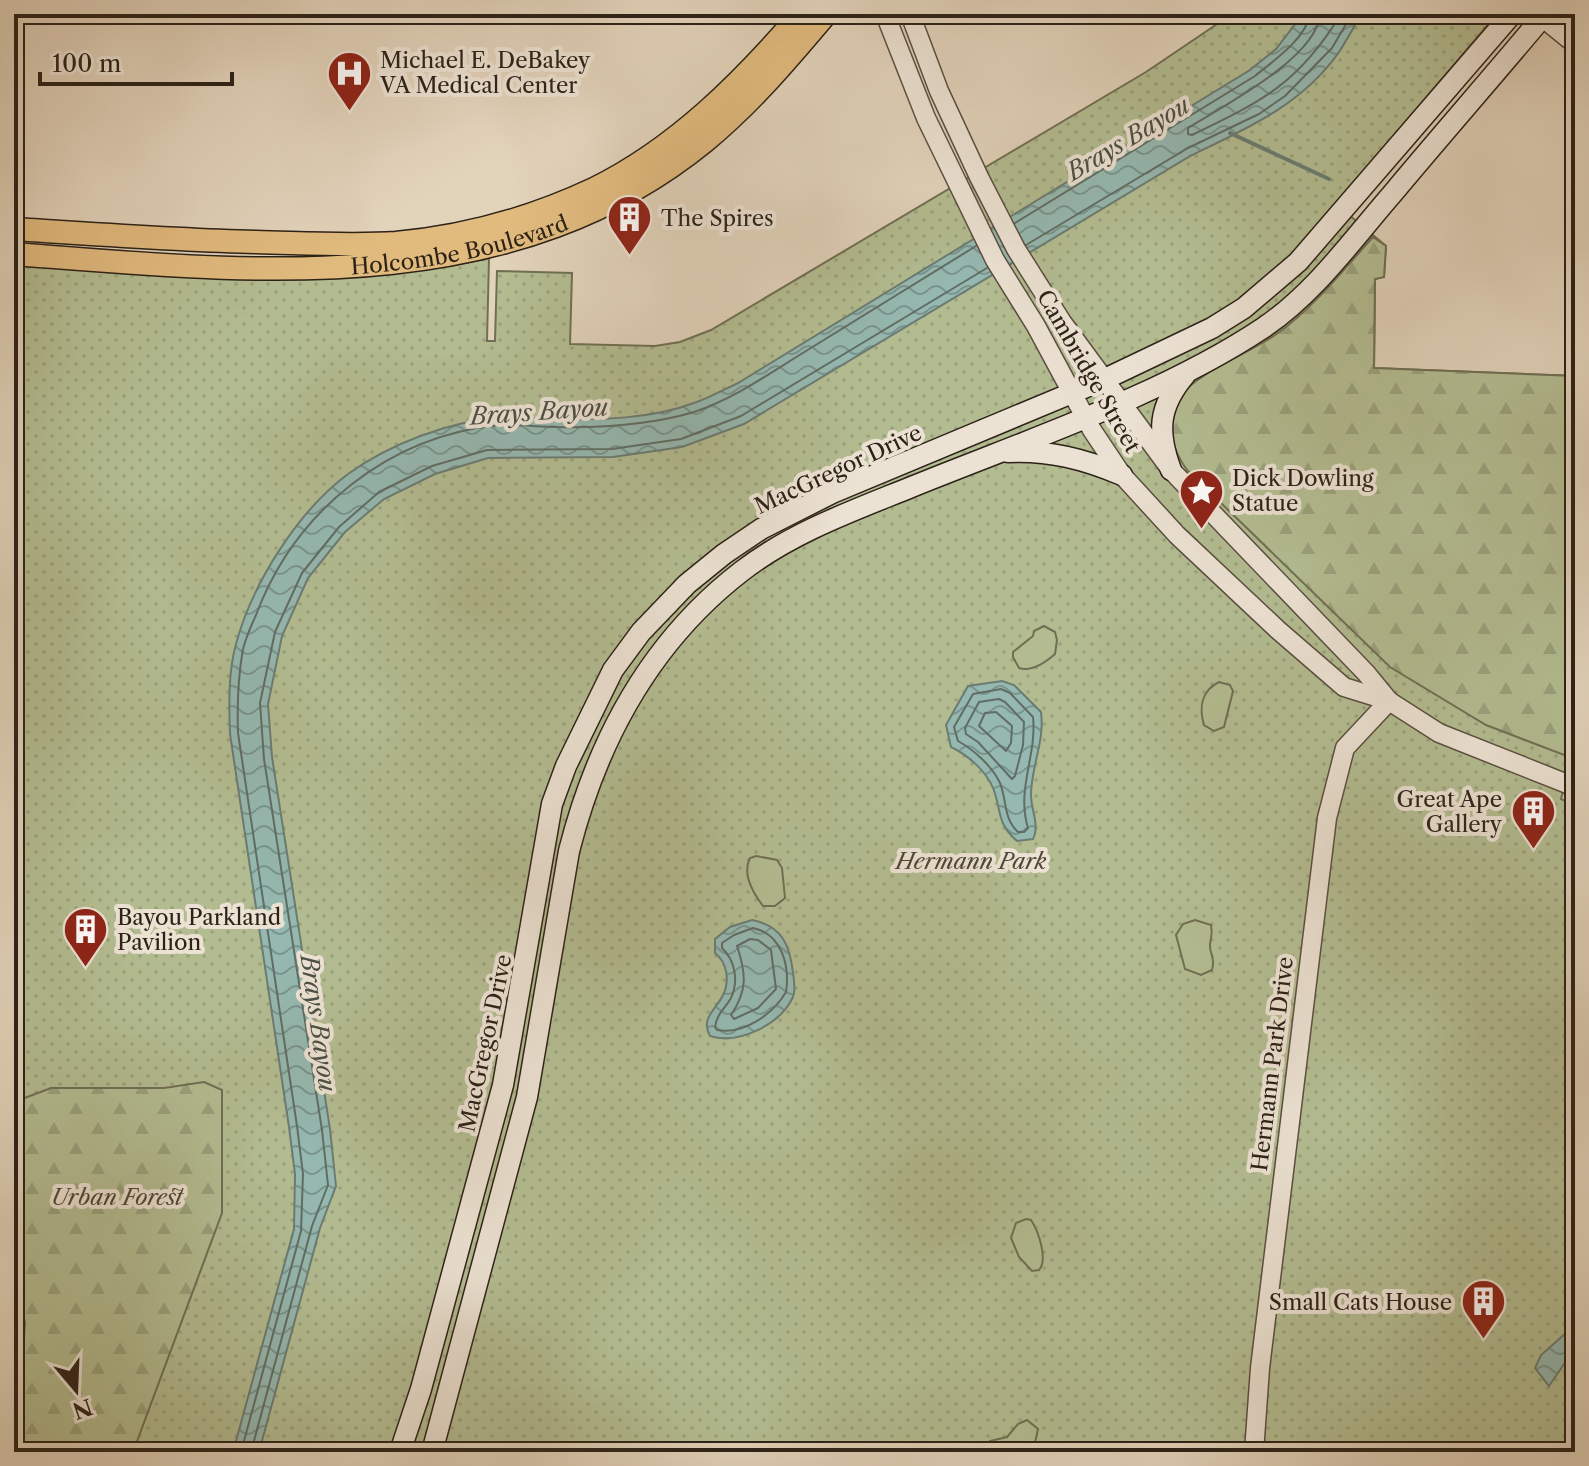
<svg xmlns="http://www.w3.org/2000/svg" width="1589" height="1466" font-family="'Libre Caslon Text',serif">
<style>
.grass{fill:url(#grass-dots);stroke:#706f54;stroke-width:2}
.forest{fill:url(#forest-firs);stroke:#706f54;stroke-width:2}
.garden{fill:#b3bc91;stroke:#706f54;stroke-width:2}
.water{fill:url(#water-waves);stroke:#6b7c73;stroke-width:2}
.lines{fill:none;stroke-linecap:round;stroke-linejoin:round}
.shore{stroke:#606d64;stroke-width:2}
.stream{stroke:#6b7c73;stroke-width:4}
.tertiary-casing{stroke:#5a4e41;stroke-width:21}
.secondary-casing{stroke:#2c2218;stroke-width:23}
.primary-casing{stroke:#2c2218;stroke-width:25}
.tertiary{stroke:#ece2d3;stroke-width:18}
.secondary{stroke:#ece2d3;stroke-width:20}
.primary{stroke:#e1ba7e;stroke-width:22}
.labels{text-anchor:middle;stroke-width:8;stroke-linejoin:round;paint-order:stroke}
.poi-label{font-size:22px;fill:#2c2218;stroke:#ece2d3;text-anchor:start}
.street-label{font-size:22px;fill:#2c2218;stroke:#ece2d3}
.park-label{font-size:22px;font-style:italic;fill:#4e4836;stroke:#ece2d3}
.water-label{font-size:24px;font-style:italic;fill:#4c4f46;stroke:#ece2d3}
</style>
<defs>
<pattern id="grass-dots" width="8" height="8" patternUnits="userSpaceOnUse" patternTransform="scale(2)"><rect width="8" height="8" fill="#b3bc91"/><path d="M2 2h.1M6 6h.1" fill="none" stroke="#9aa17c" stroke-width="1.8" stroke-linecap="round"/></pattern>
<pattern id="forest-firs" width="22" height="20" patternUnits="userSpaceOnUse" patternTransform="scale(2)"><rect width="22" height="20" fill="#b3bc91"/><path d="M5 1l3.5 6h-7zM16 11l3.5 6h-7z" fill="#9aa17c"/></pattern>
<pattern id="water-waves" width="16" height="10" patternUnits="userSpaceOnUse" patternTransform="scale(2)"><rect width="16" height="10" fill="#95b8b0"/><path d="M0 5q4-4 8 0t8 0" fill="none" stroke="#7a958e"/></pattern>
</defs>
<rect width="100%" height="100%" fill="#e2d3bb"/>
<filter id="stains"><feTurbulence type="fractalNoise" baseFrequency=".0025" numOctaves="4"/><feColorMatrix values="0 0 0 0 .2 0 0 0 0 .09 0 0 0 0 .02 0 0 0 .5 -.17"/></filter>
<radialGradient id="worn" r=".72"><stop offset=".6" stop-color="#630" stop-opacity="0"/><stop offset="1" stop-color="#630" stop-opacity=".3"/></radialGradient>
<path class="grass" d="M1232,14h265l-161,190 50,42 -2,31 -9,2 -1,89 201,8v372l-14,51 14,7v646h-1561v-1187c157,10 320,28 475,-7l-2,83h8l2,-70 75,2 -2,71 85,2 25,-4 31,-12 435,-258z"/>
<g class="forest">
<path d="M1373,237l13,9 -2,31 -9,2 -1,89 201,8v372l-3,10 -86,-33 -96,-58 -203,-197c-15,-21 -25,-50 -7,-74 18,-24 72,-44 98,-63 36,-26 65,-63 95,-96z"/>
<path d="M204,1082l18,8v123l-89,239h-119v-46l7,-24 4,-60 -11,-29v-191l37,-14h113z"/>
</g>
<g class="garden">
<path d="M1044,626l11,6 2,8 -2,14c-9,8 -23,18 -36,14l-6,-11v-5l20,-16 1,-5z"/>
<path d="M1219,682l11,3 3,6 -9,36 -10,4 -10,-6c-5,-17 -3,-34 15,-43z"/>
<path d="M756,856l21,4 5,8 3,30 -10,8h-12c-10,-13 -21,-32 -13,-48z"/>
<path d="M1195,920l16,5c2,9 0,11 -1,19 -1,11 6,13 2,26l-11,5 -16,-6 -9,-34 7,-11z"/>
<path d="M1026,1219l5,1c8,12 17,40 8,50l-7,1 -13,-14 -8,-19 5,-15z"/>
<path d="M1027,1420l11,9 -5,23h-44l1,-11 17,-4 11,-13z"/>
</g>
<g class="water">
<path d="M1303,14h59c-8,12 -15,26 -23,38 -36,52 -91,76 -147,103l-448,269 -62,23 -69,10 -125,1 -53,16 -51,25 -39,33 -37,46 -26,58 -14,68 4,53 58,372 6,57 -16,42 -61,224h-26l61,-223 1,-55 -6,-47 -59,-393c-1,-30 -2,-61 6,-90 16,-60 62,-133 112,-170 43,-31 101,-52 153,-57 18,-1 36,2 54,2 46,1 96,0 139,-16 15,-5 29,-13 44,-20l512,-313 26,-21z"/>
<path d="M1002,681l12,4 27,27c4,29 -10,55 -10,83 0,15 9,31 2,44l-16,2c-21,-18 -15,-30 -24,-53 -7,-17 -25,-33 -42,-41l-5,-22 22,-39z"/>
<path d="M752,920c30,6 38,25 41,53 1,8 3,16 0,24 -13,28 -55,48 -83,39 -10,-18 6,-26 13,-41 7,-14 4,-33 -8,-42v-14l15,-12z"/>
<path d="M1575,1325v23l-26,38 -14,-18 6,-13z"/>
</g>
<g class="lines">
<g class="shore">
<path d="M1320,14c-3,44 -97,92 -132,114v6l4,1c71,-34 107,-52 149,-121"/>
<path d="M1015,223l240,-147c18,-15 51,-37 55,-62"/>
<path d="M1026,245l162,-97 71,-34 26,-18 47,-48 20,-34"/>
<path d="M1001,689l9,4 23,24c4,39 -17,72 -5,111l-4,4h-6c-15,-14 -11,-32 -18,-49 -8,-17 -26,-33 -42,-42l-4,-14 19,-33z"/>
<path d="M999,699l6,3 19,20 -1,23 -8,31 -3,3 -34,-37 -12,-8 -1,-6 14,-26z"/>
<path d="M996,712l16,14 -1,17 -5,8 -27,-25 6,-13z"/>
<path d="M753,928c29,6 37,38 33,64 -13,22 -42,43 -69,38l-2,-3c2,-14 10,-18 16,-29 8,-17 4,-38 -9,-50v-5l12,-8z"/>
<path d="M750,939l8,1 13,10 5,39 -18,19 -24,11 -3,-4c17,-25 15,-42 6,-69z"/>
<path d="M241,1452l60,-221 2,-57 -6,-48 -59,-393c-1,-28 0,-56 5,-84 3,-12 8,-23 13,-34 39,-104 133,-180 245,-190 18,-1 37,2 55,2 46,1 94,-2 138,-15 40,-13 76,-39 112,-61 56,-35 113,-70 170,-105"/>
<path d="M251,1452l61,-226 16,-41 -6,-55 -58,-371 -4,-56 15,-71 27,-59 37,-46 40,-35 53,-26 55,-16 125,-1 69,-10 60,-23 246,-148"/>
</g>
<path class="stream" d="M1230,133l99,46"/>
<defs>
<g id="tertiary">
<path d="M885,14l41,104 69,142 41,66 56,104 30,45 55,60 101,95 66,57 45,14 50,32 136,54"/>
<path d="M910,14l29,77 40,86 37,72 46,73 109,148 195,203 23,28"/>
<path d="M1538,14l37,30"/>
<path d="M1254,1452l6,-84 67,-550 18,-70 44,-47"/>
</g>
<g id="secondary">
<path d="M1008,452c41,-2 76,7 114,23"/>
<path d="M1171,470c-14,-38 -13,-63 14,-95"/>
<path d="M400,1452l21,-63 82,-304 49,-281 14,-38 47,-96 28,-38 46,-48 37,-30 37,-25 71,-36 271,-113 109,-52 32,-20 54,-46 214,-248"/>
<path d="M432,1452l95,-355 42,-246c28,-110 82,-210 173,-280 49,-38 110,-60 167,-83 115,-47 252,-92 354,-160 52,-35 90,-89 130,-135 50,-60 102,-119 152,-179"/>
</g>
<g id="primary">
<path d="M14,229c81,5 161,11 242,13 46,1 94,4 140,1 67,-6 136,-25 198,-54 83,-41 147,-106 207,-175"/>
<path id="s1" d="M14,254c236,18 494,48 691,-113 46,-38 83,-82 121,-127"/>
</g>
</defs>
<use href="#tertiary" class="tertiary-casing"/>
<use href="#secondary" class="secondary-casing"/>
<use href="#primary" class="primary-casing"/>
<use href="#tertiary" class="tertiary"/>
<use href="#secondary" class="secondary"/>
<use href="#primary" class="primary"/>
</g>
<defs>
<symbol id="hospital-pin" viewBox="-11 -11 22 30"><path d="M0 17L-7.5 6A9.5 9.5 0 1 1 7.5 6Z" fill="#8f2418" stroke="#ece2d3"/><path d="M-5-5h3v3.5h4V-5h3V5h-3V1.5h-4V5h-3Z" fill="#fff"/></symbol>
<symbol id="building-pin" viewBox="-11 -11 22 30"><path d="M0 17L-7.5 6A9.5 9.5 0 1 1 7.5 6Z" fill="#8f2418" stroke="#ece2d3"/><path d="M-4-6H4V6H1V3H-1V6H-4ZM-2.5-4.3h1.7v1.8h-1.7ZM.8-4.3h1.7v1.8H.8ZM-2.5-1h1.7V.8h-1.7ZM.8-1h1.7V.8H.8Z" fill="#fff"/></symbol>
<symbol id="sight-pin" viewBox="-11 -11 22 30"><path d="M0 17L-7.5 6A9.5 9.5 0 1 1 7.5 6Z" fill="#8f2418" stroke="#ece2d3"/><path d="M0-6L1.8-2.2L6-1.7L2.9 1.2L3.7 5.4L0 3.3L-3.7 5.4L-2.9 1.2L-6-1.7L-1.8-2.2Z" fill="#fff"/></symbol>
</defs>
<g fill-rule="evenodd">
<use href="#hospital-pin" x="324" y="48" width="51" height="69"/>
<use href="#building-pin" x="604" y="192" width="51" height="69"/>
<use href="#sight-pin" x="1176" y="466" width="51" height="69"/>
<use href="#building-pin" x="1508" y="786" width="51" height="69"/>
<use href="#building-pin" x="60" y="904" width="51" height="69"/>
<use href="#building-pin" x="1458" y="1276" width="51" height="69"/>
</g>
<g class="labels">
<g class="poi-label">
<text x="380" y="68">Michael E. DeBakey<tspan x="380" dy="25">VA Medical Center</tspan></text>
<text x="661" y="226">The Spires</text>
<text x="1232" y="486">Dick Dowling<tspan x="1232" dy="25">Statue</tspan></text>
<text x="1502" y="807" text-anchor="end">Great Ape<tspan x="1502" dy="25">Gallery</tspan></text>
<text x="117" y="925">Bayou Parkland<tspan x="117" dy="25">Pavilion</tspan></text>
<text x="1452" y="1310" text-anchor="end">Small Cats House</text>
</g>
<g class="street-label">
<text dy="8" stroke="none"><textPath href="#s1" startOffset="448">Holcombe Boulevard</textPath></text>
<text transform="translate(1089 371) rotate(60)" y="8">Cambridge Street</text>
<text transform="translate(838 469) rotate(-25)" y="8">MacGregor Drive</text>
<text transform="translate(485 1043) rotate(-78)" y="8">MacGregor Drive</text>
<text transform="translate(1272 1064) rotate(-83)" y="8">Hermann Park Drive</text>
</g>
<g class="park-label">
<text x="971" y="869">Hermann Park</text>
<text x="117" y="1205">Urban Forest</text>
</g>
<g class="water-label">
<text transform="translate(1128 139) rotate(-31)" y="8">Brays Bayou</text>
<text transform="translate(539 412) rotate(-4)" y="8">Brays Bayou</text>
<text transform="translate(318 1023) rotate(82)" y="8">Brays Bayou</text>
</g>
</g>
<rect width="1589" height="1466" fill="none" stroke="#e2d3bb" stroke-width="48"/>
<rect x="16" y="16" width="1557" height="1434" fill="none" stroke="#2c2218" stroke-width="4"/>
<rect x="24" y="24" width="1541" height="1418" fill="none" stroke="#2c2218" stroke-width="2"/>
<g transform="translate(76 1390) rotate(161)" stroke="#ece2d3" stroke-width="6" paint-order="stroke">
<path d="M0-6L14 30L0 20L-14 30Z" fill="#2c2218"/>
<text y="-12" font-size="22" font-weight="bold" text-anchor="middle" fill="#2c2218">N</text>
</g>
<path d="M40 72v12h192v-12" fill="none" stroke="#2c2218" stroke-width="4"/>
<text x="52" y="72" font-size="24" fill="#2c2218" stroke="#ece2d3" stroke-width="6" paint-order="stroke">100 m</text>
<rect width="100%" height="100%" filter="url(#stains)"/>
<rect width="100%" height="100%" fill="url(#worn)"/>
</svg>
